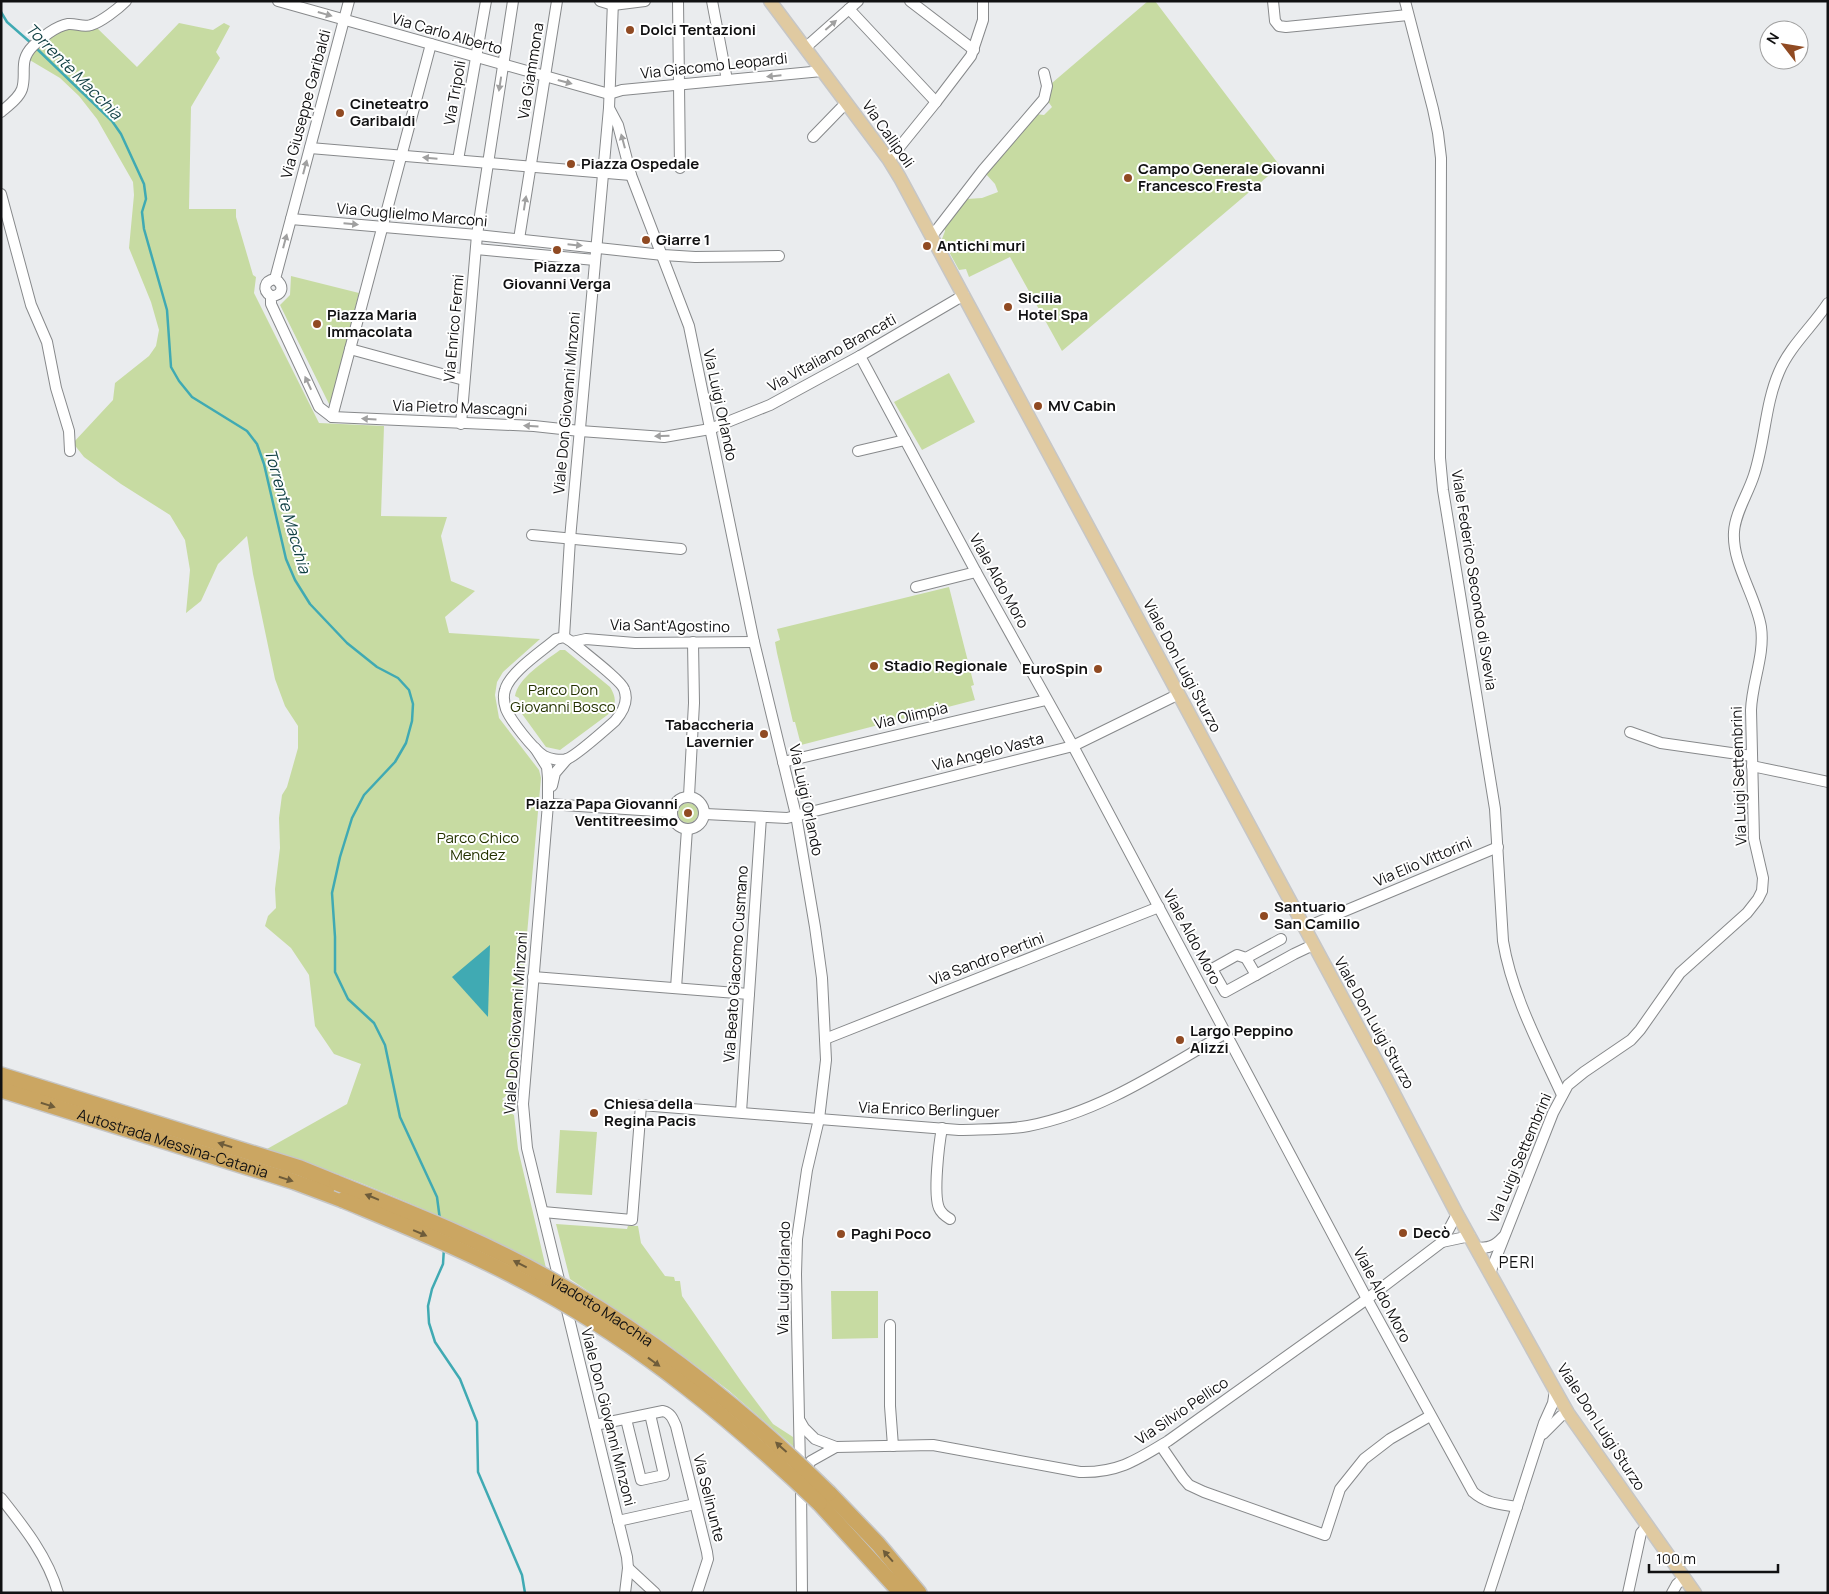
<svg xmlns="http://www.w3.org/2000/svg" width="1829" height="1594" font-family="Manrope,sans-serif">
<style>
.green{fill:#c7dba2}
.water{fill:#40aab3}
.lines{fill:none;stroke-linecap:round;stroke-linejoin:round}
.stream{stroke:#40aab3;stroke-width:2.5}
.minor-casing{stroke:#87898b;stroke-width:12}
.major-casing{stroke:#c6c6c6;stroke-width:15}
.highway-casing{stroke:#c6c6c6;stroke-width:18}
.minor{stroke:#fff;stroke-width:10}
.major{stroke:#e0caa1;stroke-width:12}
.highway{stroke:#cba662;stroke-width:15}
.highway-bridge-casing{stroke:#c6c6c6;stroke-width:18;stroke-linecap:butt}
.highway-bridge{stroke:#cba662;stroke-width:15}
.oneway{fill:#a0a0a0}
.oneway2{fill:#6e5c3a}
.poi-dot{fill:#904a22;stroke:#fff;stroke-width:2}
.labels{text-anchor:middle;stroke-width:4;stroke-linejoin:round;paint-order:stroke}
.poi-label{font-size:15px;font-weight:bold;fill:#111112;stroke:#fff;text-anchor:start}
.street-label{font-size:15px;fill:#111112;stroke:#fff}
.park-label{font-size:15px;fill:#243200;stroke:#fff}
.water-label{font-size:16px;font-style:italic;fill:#0f3f43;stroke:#fff}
.neighbourhood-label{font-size:16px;letter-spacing:1px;fill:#111112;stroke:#fff}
</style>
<rect width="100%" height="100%" fill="#eaecee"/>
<g class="green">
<path d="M1148,1h7l125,165 -218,185 -52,-94 -41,20 -3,-8 -7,1 -17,-31 3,-8 -1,-4 23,-28 15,-1 16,-6 -3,-8 -10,-11 51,-59 8,1 8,-8 -5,-7 5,-17z"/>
<path d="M179,23l34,7 11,-7 6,3 -14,26 4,6 -29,49 -2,102h47v8l17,58 3,2 -2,16 65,130 65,3 -3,90 66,1 -6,19 10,45 24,10 -30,26 4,16 91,6 -37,33 -6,10 -2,13 4,23 40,52 2,8 -25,279 -7,6 6,7 -1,20 -12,9 7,6 -3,5 8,5 4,34 28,119c-90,-46 -183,-88 -279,-119l80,-45 14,-40 -27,-10 -19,-28 -6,-51 -18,-27 -26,-22 3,-10 8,-8 -1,-19 5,-41 -1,-30 3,-23 5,-8 11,-39v-22l-13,-20 -10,-27 -22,-105 -6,-38 -29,28 -17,37 -15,12 4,-43 -5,-30 -15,-25 -49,-31 -37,-27 -11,-14 40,-43 2,-17 34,-27 7,-10 3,-16 -8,-28 -22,-54 5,-53 -1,-13 -36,-63 -18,-23 -19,-18 -32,-19c9,-14 25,-27 40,-32 8,-2 20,0 28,0l41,40z"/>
<path d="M291,276l68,17 -29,113 -50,-101 10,-10z"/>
<path d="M949,373l26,49 -53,28 -28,-48z"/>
<path d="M949,587l25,98 -3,1 4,14 -174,45 -6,-23h-2l-16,-69 -2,-11 5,-2 -3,-11z"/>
<path d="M560,650h5l45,37c6,10 7,17 0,26l-50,37 -14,-3 -29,-40 -1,-5h4l-1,-4 -4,-2c3,-18 30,-35 45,-46z"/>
<circle cx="688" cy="813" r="10"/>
<path d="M560,1130l37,2 -5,63 -36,-2z"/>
<path d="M556,1224l71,5 1,-3h10l3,17 24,33 9,1 1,4h5l2,15 61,88 30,40 20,13 1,10 -66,-57 -61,-46 -97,-65z"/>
<path d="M831,1291h47v47l-46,1z"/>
</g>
<path class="water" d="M490,945l-2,72 -36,-40z"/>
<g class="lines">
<g class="stream">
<path d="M1,12l6,10 24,21"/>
<path d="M35,47l77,74 9,13 23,50 2,15 -4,13 2,17 23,81 4,57 8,14 13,16 55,34 10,13 7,20 22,95 9,21 15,24 37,39 30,24 21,11 11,12 4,14 -1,17 -6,22 -11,19 -31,33 -12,23 -12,39 -8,36 3,44v35l13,27 26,24 11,22 15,72 37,80 3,23"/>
<path d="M444,1248l-1,16 -11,25 -4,17 1,17 6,19 25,37 17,43 1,50 44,103 3,18"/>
</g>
<defs>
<g id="minor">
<path d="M278,1l331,93 13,-4 200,-19"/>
<path d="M349,1l-74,278c10,6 8,17 -4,17v8l48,103 13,10 202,9 46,5 84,6 46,-8 60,-24 90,-49 104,-61"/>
<path d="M600,1l13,4 32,-4"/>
<path d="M678,1l2,167"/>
<path d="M712,1l15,79"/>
<path d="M910,1l64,49"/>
<path d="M1273,1l2,20 4,5 7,1 122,-12"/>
<path d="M1405,1l28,108 5,24 3,25 -1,300 3,32 52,319 8,132c9,54 36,104 59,154"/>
<path d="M849,9l87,93"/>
<path d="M805,48l53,-47"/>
<path d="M609,108l9,17 13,50 58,151 65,316 42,173 19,112 7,51 4,82 -7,59 -12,51 -10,69 -1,35 4,193"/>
<path d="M1,112c7,-6 18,-14 21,-23 5,-16 -4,-28 11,-43 8,-8 23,-20 35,-22 8,-1 15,4 23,1 10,-3 27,-16 35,-24"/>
<path d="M813,137l33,-34"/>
<path d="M310,148l321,27"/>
<path d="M458,160l28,-159"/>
<path d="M889,160l47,-58 35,-46 12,-36v-19"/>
<path d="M1,194l30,111 16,37 9,46 13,43 1,20"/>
<path d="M291,219l186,16 186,20 32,2 84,-1"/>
<path d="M932,236l51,-66 61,-71 3,-13 -3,-13"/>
<path d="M519,239l38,-238"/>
<path d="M476,249l119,11"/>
<path d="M271,296c-9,-6 -7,-15 4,-17"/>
<path d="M350,349l114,31"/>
<path d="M860,356l116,216 97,174 294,553 106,193c14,12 27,12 44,15"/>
<path d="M332,417l99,-373"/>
<path d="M461,424l16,-189 36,-234"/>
<path d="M858,451l47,-11"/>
<path d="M532,535l149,14"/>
<path d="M916,587l60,-15"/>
<path d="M564,637l6,-98 39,-431 4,-107"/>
<path d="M564,637l8,5c10,9 49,38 52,47 5,12 -2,24 -9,32 -9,8 -40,35 -48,38 -7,2 -17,0 -23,-3 -11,-7 -33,-35 -38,-47 -2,-6 -3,-13 -1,-19 5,-18 36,-38 51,-51z"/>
<path d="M572,642l14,-3 49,4 119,-1"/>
<path d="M1630,732l31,11 91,13"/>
<path d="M535,748l12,19 1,11v26l-25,300 4,44 34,140"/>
<path d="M783,762l263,-62"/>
<path d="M1752,766l76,16"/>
<path d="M552,786l3,-13 12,-14"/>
<path d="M689,796l5,-93 -1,-61"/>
<circle cx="688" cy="813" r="16"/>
<path d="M548,804l124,8"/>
<path d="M705,814l82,4 286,-72 106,-52"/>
<path d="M1304,928l194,-81"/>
<path d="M1281,939l-35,19 -9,-3 -25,14 13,23 69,-38 19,-9"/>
<path d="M1246,958l10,17"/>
<path d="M533,977l216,17"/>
<path d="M676,988l11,-159"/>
<path d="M825,1039l334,-132"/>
<path d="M741,1112l20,-295"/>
<path d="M942,1128c-3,16 -9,66 -3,80 2,5 6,8 11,11"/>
<path d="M543,1212l89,8 9,-115 318,25c23,-1 47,0 69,-4 73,-14 135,-57 198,-93"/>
<path d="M1442,1242l28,-6"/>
<path d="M1476,1248c12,0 18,-1 27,-11"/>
<path d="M1490,1273l63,-160 15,-28 16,-13 47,-32 9,-10 40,-57 67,-60 11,-14 4,-8 1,-13 -9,-39 -3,-129c1,-28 14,-55 10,-83 -5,-31 -29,-63 -27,-95 1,-19 14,-38 20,-57 11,-33 11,-71 25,-103 11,-26 34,-46 49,-69"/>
<path d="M565,1302l62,255 1,11 -3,25"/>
<path d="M890,1325v81l3,40"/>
<path d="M626,1419l15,61 23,-5 -14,-61"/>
<path d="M800,1421l4,7 11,11 21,8 97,-2 147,27c38,1 57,-12 88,-31l199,-142 75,-57 15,-28"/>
<path d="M595,1425l68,-14c8,2 10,8 13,15l31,126 1,7 -11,34"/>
<path d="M1543,1434l18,-18 7,-3"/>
<path d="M1161,1446l22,32 6,7 15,7 121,43 15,-46 24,-30 26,-20 40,-23"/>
<path d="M803,1474l8,-13 25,-14"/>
<path d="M801,1484l1,109"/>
<path d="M1,1498c23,29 47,59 57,95"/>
<path d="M618,1521l77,-17"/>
<path d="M628,1568l27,25"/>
<path d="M1489,1593l55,-170 9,-20 2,-13"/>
<path d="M1628,1593l13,-60 6,-7"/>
<path d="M1672,1593l5,-9 7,-6"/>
</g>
<path id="major" d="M770,1l119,159 11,18 489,906 68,130 98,176 13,23 127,180"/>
<g id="highway">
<path d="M1,1075l299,93 37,15"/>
<path id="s1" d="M1,1090l294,92 48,18"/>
<path d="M829,1493l49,51 41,49"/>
<path d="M819,1503l82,90"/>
</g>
</defs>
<use href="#minor" class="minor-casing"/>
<use href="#major" class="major-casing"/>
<use href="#highway" class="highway-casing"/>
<use href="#minor" class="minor"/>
<use href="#major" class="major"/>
<use href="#highway" class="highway"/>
<defs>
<g id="highway-bridge">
<path id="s2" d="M337,1183c71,29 144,57 211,95 104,58 196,132 281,215"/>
<path d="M343,1200c67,28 134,55 197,90 104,57 194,132 279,213"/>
</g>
</defs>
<use href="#highway-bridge" class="highway-bridge-casing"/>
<use href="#highway-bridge" class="highway-bridge"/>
</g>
<defs><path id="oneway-solid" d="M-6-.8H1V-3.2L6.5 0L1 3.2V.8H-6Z" transform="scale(1.25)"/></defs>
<g class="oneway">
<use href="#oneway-solid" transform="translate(325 14) rotate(16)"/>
<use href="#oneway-solid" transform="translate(831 25) rotate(-41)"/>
<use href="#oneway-solid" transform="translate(774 76) rotate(174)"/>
<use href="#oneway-solid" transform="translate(565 82) rotate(15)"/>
<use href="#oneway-solid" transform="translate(500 84) rotate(99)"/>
<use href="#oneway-solid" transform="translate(623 141) rotate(-105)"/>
<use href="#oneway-solid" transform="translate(430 158) rotate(-175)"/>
<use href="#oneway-solid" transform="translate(305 167) rotate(-75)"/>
<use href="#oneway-solid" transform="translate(525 203) rotate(-81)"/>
<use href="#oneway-solid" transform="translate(351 224) rotate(5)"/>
<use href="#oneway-solid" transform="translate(285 241) rotate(-75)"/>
<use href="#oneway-solid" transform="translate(575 245) rotate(6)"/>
<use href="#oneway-solid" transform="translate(308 383) rotate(-115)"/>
<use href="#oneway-solid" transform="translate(369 419) rotate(-177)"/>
<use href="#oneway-solid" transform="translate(531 426) rotate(-176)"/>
<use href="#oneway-solid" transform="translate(662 436) rotate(178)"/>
</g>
<g class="oneway2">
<use href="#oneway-solid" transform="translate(48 1105) rotate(17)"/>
<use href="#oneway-solid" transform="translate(225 1145) rotate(-163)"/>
<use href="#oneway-solid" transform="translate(286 1179) rotate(17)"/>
<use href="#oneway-solid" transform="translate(372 1197) rotate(-158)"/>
<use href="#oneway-solid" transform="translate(420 1233) rotate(23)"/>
<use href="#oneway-solid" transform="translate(520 1264) rotate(-153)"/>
<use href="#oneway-solid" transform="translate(654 1362) rotate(36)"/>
<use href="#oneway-solid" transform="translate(781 1447) rotate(-138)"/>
<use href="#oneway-solid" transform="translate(888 1556) rotate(-131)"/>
</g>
<g class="poi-dot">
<circle cx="630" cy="30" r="5"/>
<circle cx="340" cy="113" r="5"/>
<circle cx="571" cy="164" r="5"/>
<circle cx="1128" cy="178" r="5"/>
<circle cx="646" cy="240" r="5"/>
<circle cx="927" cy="246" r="5"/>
<circle cx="557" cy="250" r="5"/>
<circle cx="1008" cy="307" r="5"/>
<circle cx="317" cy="324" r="5"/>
<circle cx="1038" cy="406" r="5"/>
<circle cx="874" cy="666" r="5"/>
<circle cx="1098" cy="669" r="5"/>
<circle cx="764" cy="734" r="5"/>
<circle cx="688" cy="813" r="5"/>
<circle cx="1264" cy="916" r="5"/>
<circle cx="1180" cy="1040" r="5"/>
<circle cx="594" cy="1113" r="5"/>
<circle cx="1403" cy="1233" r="5"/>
<circle cx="841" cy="1234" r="5"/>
</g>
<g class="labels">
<g class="poi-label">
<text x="640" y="35">Dolci Tentazioni</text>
<text x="350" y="109">Cineteatro<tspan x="350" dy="17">Garibaldi</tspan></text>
<text x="581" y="169">Piazza Ospedale</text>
<text x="1138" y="174">Campo Generale Giovanni<tspan x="1138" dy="17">Francesco Fresta</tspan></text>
<text x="656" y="245">Giarre 1</text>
<text x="937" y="251">Antichi muri</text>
<text x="557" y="272" text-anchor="middle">Piazza<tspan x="557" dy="17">Giovanni Verga</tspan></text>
<text x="1018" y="303">Sicilia<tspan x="1018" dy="17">Hotel Spa</tspan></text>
<text x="327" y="320">Piazza Maria<tspan x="327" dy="17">Immacolata</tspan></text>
<text x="1048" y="411">MV Cabin</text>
<text x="884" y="671">Stadio Regionale</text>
<text x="1088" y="674" text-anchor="end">EuroSpin</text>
<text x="754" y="730" text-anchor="end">Tabaccheria<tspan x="754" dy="17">Lavernier</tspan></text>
<text x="678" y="809" text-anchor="end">Piazza Papa Giovanni<tspan x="678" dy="17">Ventitreesimo</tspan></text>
<text x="1274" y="912">Santuario<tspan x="1274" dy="17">San Camillo</tspan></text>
<text x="1190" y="1036">Largo Peppino<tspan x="1190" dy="17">Alizzi</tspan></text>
<text x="604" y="1109">Chiesa della<tspan x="604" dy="17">Regina Pacis</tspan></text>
<text x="1413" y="1238">Decò</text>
<text x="851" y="1239">Paghi Poco</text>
</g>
<g class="street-label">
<text transform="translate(447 34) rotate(16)" y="5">Via Carlo Alberto</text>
<text transform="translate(714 66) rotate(-6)" y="5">Via Giacomo Leopardi</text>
<text transform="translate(531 71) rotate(-81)" y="5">Via Giammona</text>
<text transform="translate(455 93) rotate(-80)" y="5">Via Tripoli</text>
<text transform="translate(306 104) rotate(-75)" y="5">Via Giuseppe Garibaldi</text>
<text transform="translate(888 134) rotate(55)" y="5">Via Callipoli</text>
<text transform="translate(412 215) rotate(5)" y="5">Via Guglielmo Marconi</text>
<text transform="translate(454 328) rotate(-85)" y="5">Via Enrico Fermi</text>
<text transform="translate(832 353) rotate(-29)" y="5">Via Vitaliano Brancati</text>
<text transform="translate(567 403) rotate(-85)" y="5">Viale Don Giovanni Minzoni</text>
<text transform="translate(720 405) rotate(78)" y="5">Via Luigi Orlando</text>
<text transform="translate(460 408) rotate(2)" y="5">Via Pietro Mascagni</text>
<text transform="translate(1474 580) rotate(81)" y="5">Viale Federico Secondo di Svevia</text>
<text transform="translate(999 581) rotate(61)" y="5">Viale Aldo Moro</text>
<text transform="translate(670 626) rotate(1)" y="5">Via Sant'Agostino</text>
<text transform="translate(1182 666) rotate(62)" y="5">Viale Don Luigi Sturzo</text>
<text transform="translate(911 716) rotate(-13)" y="5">Via Olimpia</text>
<text transform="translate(988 752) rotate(-14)" y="5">Via Angelo Vasta</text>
<text transform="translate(1739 776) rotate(-92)" y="5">Via Luigi Settembrini</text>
<text transform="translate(806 800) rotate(78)" y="5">Via Luigi Orlando</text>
<text transform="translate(1423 862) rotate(-23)" y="5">Via Elio Vittorini</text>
<text transform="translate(1192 937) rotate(62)" y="5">Viale Aldo Moro</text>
<text transform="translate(987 959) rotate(-21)" y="5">Via Sandro Pertini</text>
<text transform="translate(736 964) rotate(-86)" y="5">Via Beato Giacomo Cusmano</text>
<text transform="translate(516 1023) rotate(-86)" y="5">Viale Don Giovanni Minzoni</text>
<text transform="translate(1374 1023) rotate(61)" y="5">Viale Don Luigi Sturzo</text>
<text transform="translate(929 1110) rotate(2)" y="5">Via Enrico Berlinguer</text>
<text dy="5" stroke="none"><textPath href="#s1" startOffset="180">Autostrada Messina-Catania</textPath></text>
<text transform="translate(1520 1158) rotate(-67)" y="5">Via Luigi Settembrini</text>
<text transform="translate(784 1278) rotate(-89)" y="5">Via Luigi Orlando</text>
<text transform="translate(1382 1295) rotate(62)" y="5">Viale Aldo Moro</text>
<text dy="5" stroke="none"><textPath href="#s2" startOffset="294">Viadotto Macchia</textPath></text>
<text transform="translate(1182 1411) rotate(-34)" y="5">Via Silvio Pellico</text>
<text transform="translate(608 1417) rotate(76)" y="5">Viale Don Giovanni Minzoni</text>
<text transform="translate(1601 1427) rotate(57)" y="5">Viale Don Luigi Sturzo</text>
<text transform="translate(709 1498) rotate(76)" y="5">Via Selinunte</text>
</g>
<g class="park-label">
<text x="563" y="695">Parco Don<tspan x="563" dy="17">Giovanni Bosco</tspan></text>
<text x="478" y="843">Parco Chico<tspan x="478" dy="17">Mendez</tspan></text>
</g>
<g class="water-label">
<text transform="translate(74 71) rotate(45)" y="6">Torrente Macchia</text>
<text transform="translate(288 511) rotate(74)" y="6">Torrente Macchia</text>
</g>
<g class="neighbourhood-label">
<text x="1517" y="1268">PERI</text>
</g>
</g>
<rect width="1829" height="1594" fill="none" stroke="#111112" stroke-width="5"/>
<g transform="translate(1784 45) rotate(301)"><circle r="24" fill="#ffffff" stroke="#a0a0a0"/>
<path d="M0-4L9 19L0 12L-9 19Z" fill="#904a22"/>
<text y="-8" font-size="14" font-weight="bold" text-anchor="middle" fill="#111112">N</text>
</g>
<path d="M1649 1564v8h129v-8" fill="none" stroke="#111112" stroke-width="2.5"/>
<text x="1656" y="1564" font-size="15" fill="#111112" stroke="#ffffff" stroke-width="4" paint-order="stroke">100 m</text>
</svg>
